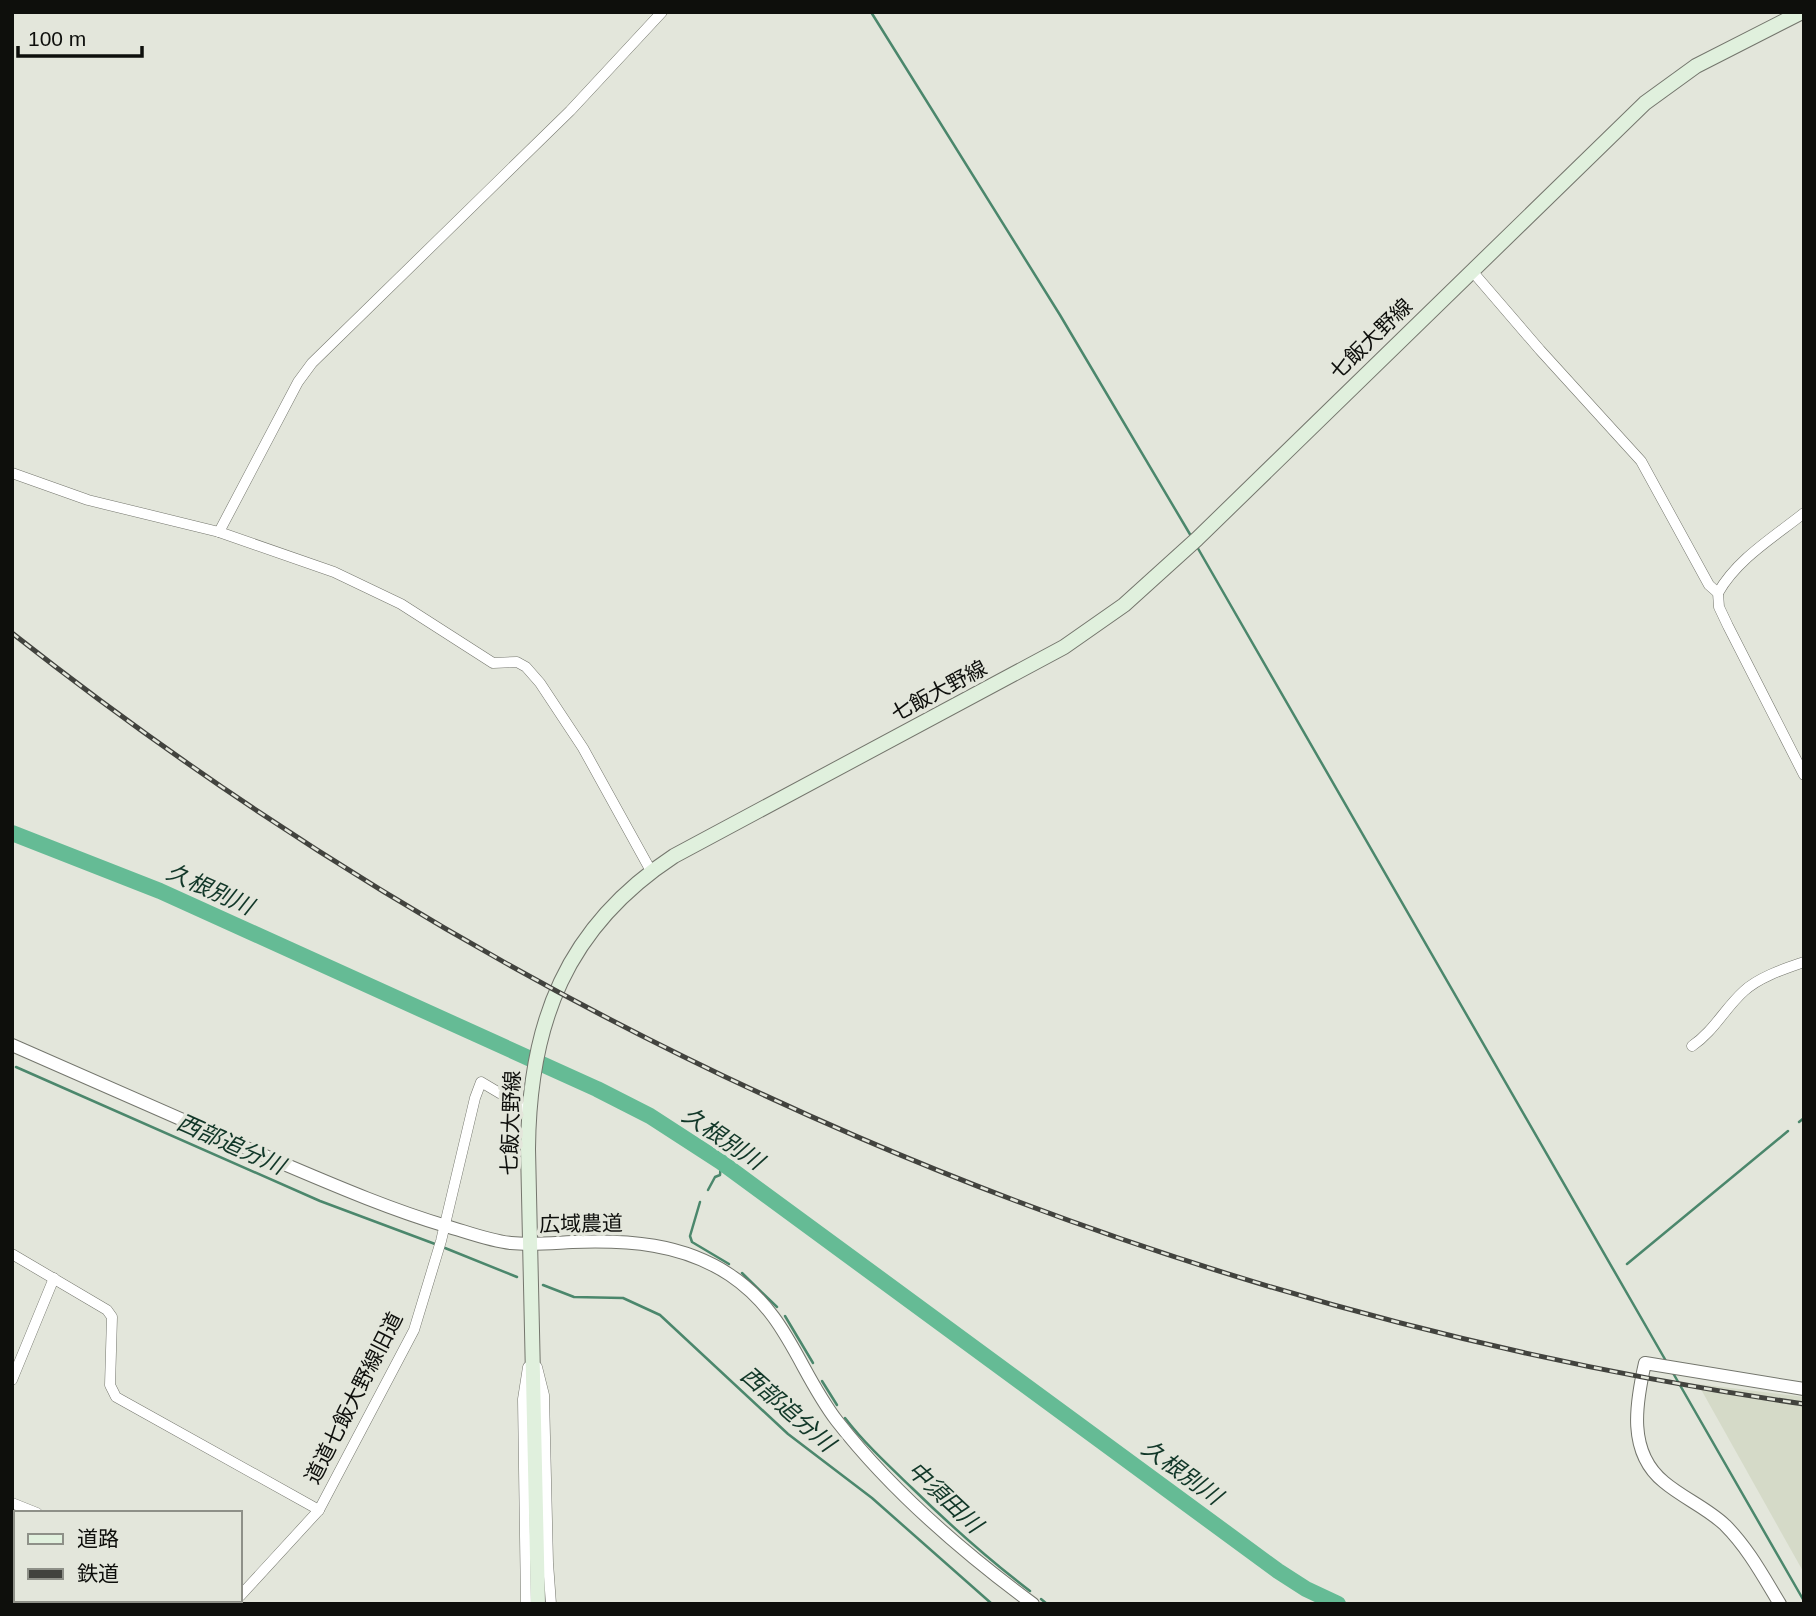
<svg xmlns="http://www.w3.org/2000/svg" width="1816" height="1616" font-family="Helvetica,'Noto Sans JP',sans-serif">
<style>
.built{fill:#d5dac8}
.lines{fill:none;stroke-linecap:round;stroke-linejoin:round}
.stream{stroke:#4b876c;stroke-width:2.5}
.river{stroke:#65bb95;stroke-width:16}
.minor-casing{stroke:#74766d;stroke-width:11}
.tertiary-casing{stroke:#74766d;stroke-width:14}
.secondary-casing{stroke:#74766d;stroke-width:16}
.minor{stroke:#fff;stroke-width:10}
.tertiary{stroke:#fff;stroke-width:12}
.secondary{stroke:#e0f0dd;stroke-width:14}
.rail-casing{stroke:#42433e;stroke-width:5}
.rail{stroke:#e3e6db;stroke-width:2.5;stroke-dasharray:8;stroke-linecap:butt}
.labels{text-anchor:middle;stroke-width:7;stroke-linejoin:round;paint-order:stroke}
.street-label{font-size:21px;fill:#0e0f0c;stroke:#e3e6db}
.water-label{font-size:23px;font-style:italic;fill:#113728;stroke:#e3e6db}
</style>
<rect width="100%" height="100%" fill="#e3e6db"/>
<path class="built" d="M1698,1384l106,13v176z"/>
<g class="lines">
<g class="stream">
<path d="M871,12l189,303 131,221"/>
<path d="M1196,545l470,816"/>
<path d="M16,1067l304,134 115,43"/>
<path d="M1799,1122l5,-4"/>
<path d="M708,1190l7,-13 5,-2 1,-13"/>
<path d="M700,1202l-10,34 2,6 37,22"/>
<path d="M445,1248l72,29"/>
<path d="M1627,1264l161,-133"/>
<path d="M742,1273l35,34"/>
<path d="M543,1285l31,12 49,1 37,17 128,119 84,64 120,106"/>
<path d="M785,1316l28,47"/>
<path d="M1673,1373l131,228"/>
<path d="M822,1381l15,24"/>
<path d="M845,1418c20,26 44,48 67,70 38,37 76,71 118,103"/>
<path d="M1041,1599l6,5"/>
</g>
<path class="river" d="M12,833l148,58 437,198 53,27 71,46 557,409 28,18 32,15"/>
<defs>
<g id="minor">
<path d="M1472,271l68,79 101,111 68,124 9,8 1,14 9,19 76,149"/>
<path d="M12,473l76,27 131,32 115,40 67,32 92,59 24,-1 9,5 14,16 43,65 68,123"/>
<path d="M219,532l79,-150 14,-19 258,-252 92,-99"/>
<path d="M1718,593c19,-34 56,-56 86,-80"/>
<path d="M1692,1046c22,-15 33,-38 52,-55 15,-14 40,-22 60,-29"/>
<path d="M12,1254l95,56 5,7 -2,68 6,12 203,113"/>
<path d="M537,1367l7,28 4,168 3,41"/>
<path d="M12,1380l42,-102"/>
<path d="M12,1503l25,10"/>
<path d="M12,1571l4,1"/>
<path d="M240,1596l79,-86 95,-180 27,-89 34,-143 6,-16 47,28"/>
<path d="M108,1600l13,4"/>
<path d="M50,1604l1,-4"/>
<path d="M90,1604l1,-4"/>
<path d="M526,1604l-3,-205 5,-32"/>
</g>
<g id="tertiary">
<path d="M12,1045c82,36 164,72 246,108 62,26 124,54 188,73 21,6 44,15 65,17 20,2 41,0 61,-1 56,-2 110,1 158,33 58,39 68,95 107,146 53,68 127,132 196,183"/>
<path d="M1780,1604c-17,-28 -32,-56 -55,-79 -18,-17 -42,-27 -61,-43 -37,-30 -28,-79 -19,-119l159,26"/>
</g>
<path id="secondary" d="M538,1604l-10,-455c1,-126 38,-222 146,-293l390,-209 60,-42 73,-66 448,-436 51,-37 106,-54"/>
</defs>
<use href="#minor" class="minor-casing"/>
<use href="#tertiary" class="tertiary-casing"/>
<use href="#secondary" class="secondary-casing"/>
<use href="#minor" class="minor"/>
<use href="#tertiary" class="tertiary"/>
<use href="#secondary" class="secondary"/>
<defs>
<g id="rail">
<path d="M12,633c521,410 1135,676 1792,771"/>
<path d="M12,1540l4,1"/>
<path d="M12,1555l4,1"/>
<path d="M161,1600l11,4"/>
<path d="M197,1600l12,4"/>
</g>
</defs>
<use href="#rail" class="rail-casing"/>
<use href="#rail" class="rail"/>
</g>
<g class="labels">
<g class="street-label">
<text transform="translate(1371 339) rotate(-44)" y="7">七飯大野線</text>
<text transform="translate(939 691) rotate(-28)" y="7">七飯大野線</text>
<text transform="translate(511 1123) rotate(-88)" y="7">七飯大野線</text>
<text transform="translate(581 1224) rotate(-1)" y="7">広域農道</text>
<text transform="translate(354 1398) rotate(-63)" y="7">道道七飯大野線旧道</text>
</g>
<g class="water-label">
<text transform="translate(210 889) rotate(24)" y="8">久根別川</text>
<text transform="translate(723 1138) rotate(34)" y="8">久根別川</text>
<text transform="translate(231 1144) rotate(24)" y="8">西部追分川</text>
<text transform="translate(788 1409) rotate(41)" y="8">西部追分川</text>
<text transform="translate(1182 1472) rotate(36)" y="8">久根別川</text>
<text transform="translate(945 1497) rotate(43)" y="8">中須田川</text>
</g>
</g>
<rect width="1816" height="1616" fill="none" stroke="#0e0f0c" stroke-width="28"/>
<rect x="14" y="1511" width="228" height="91" fill="#e3e6db" stroke="#8e9088" stroke-width="2"/>
<rect x="28" y="1534" width="35" height="10" fill="#e0f0dd" stroke="#8e9088" stroke-width="2"/>
<text x="77" y="1546" font-size="21" fill="#0e0f0c">道路</text>
<rect x="28" y="1569" width="35" height="10" fill="#42433e" stroke="#8e9088" stroke-width="2"/>
<text x="77" y="1581" font-size="21" fill="#0e0f0c">鉄道</text>
<path d="M18 46v10h124v-10" fill="none" stroke="#0e0f0c" stroke-width="3.5"/>
<text x="28" y="46" font-size="21" fill="#0e0f0c" stroke="#e3e6db" stroke-width="5" paint-order="stroke">100 m</text>
</svg>
